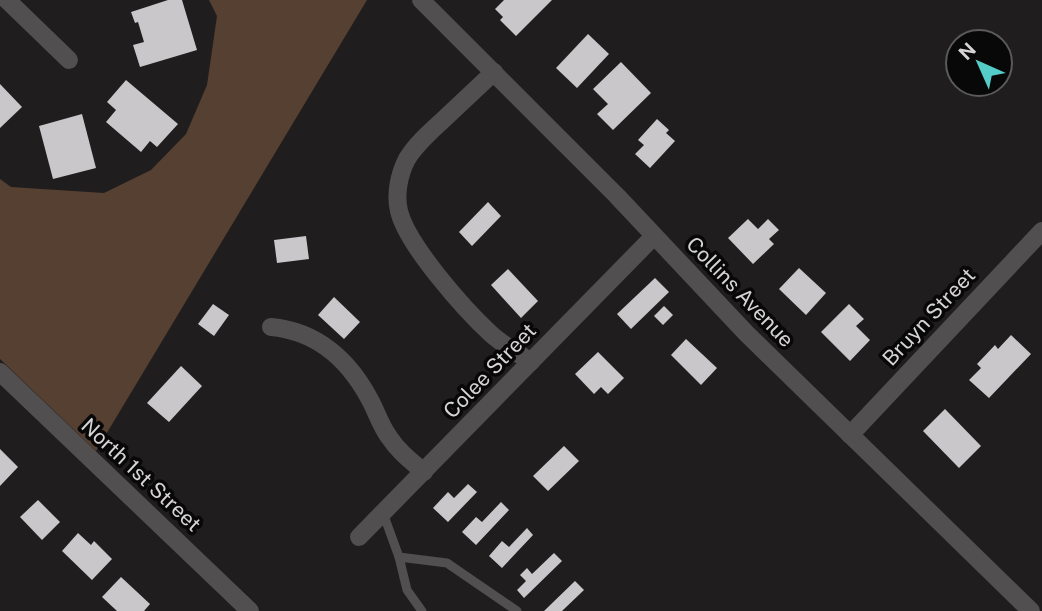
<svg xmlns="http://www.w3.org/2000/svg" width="1042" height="611" font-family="'Public Sans',sans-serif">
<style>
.green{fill:#554032}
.building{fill:#c9c7ca}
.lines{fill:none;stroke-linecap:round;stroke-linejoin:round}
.lane{stroke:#514f4f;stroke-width:9}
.street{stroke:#514f4f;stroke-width:18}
.labels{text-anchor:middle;stroke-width:7;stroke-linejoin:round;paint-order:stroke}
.street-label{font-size:21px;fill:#d6d4d5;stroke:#090808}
</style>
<rect width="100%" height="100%" fill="#201d1e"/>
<path class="green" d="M209,0h158l-271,451 -96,-92v-180l11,8 93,6 47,-23 35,-36 21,-49 10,-69z"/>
<g class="building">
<path d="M168,0h14l15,50 -57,17 -7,-22 11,-3 -6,-20 -3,1 -4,-11z"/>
<path d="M504,0h48l-36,36 -16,-16 3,-3 -8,-8z"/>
<path d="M588,34l21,20 -32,34 -21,-20z"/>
<path d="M621,62l30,31 -38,37 -16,-16 11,-10 -15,-15z"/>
<path d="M126,80l52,44 -21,23 -7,-6 -9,11 -35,-30 10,-12 -9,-8z"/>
<path d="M0,84l22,23 -22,21z"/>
<path d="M82,114l14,54 -43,11 -14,-53z"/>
<path d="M657,119l12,11 -3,3 9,8 -25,27 -15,-14 9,-9 -6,-5z"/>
<path d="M488,202l13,14 -29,30 -13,-14z"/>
<path d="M748,219l10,10 10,-10 11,11 -10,9 5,5 -21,20 -25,-26z"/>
<path d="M306,236l3,23 -32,4 -3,-23z"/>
<path d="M799,268l27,25 -20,22 -27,-26z"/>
<path d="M508,269l30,32 -17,17 -30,-33z"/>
<path d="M655,278l14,14 -38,37 -14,-15z"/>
<path d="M334,297l26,25 -16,17 -26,-24z"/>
<path d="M213,304l16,11 -15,21 -16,-12z"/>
<path d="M849,304l15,15 -8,7 14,14 -20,21 -29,-29z"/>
<path d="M664,306l9,9 -10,10 -9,-9z"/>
<path d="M1011,335l20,19 -42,44 -20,-18 12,-12 -4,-4 18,-19 3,4z"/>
<path d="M686,339l31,29 -16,17 -30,-30z"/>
<path d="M598,352l26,26 -16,16 -7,-7 -7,7 -19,-20z"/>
<path d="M181,366l21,20 -33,36 -22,-19z"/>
<path d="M945,409l36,37 -22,22 -36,-37z"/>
<path d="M564,446l15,15 -31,30 -15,-15z"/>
<path d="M0,449l18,18 -18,19z"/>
<path d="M468,484l9,8 -29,30 -15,-14 15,-16 6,6z"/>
<path d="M38,500l22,22 -18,18 -22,-23z"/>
<path d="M501,502l8,8 -33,35 -14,-13 14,-15 6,5z"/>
<path d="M527,528l6,7 -31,33 -13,-12 13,-15 7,6z"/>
<path d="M78,533l13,12 3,-4 18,18 -20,21 -30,-29z"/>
<path d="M554,553l8,8 -38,37 -7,-8 9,-9 -6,-6 7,-7 5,6z"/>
<path d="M121,577l29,27 -6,7h-27l-15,-14z"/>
<path d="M575,581l9,9 -22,21h-18z"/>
</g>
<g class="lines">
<g class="lane">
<path d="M383,513l16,44 8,33 15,21"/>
<path d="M399,557l48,6 70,48"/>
</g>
<g class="street">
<path d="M7,0l62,60"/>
<path d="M421,0l196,196 129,137 285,278"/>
<path d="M494,72c-17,16 -34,32 -51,48 -13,12 -27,24 -36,39 -8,15 -12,36 -8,52 8,34 66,99 92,123 12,11 27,19 40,28"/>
<path d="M271,327c45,4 77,32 98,71 7,12 11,27 20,39 9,14 22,24 35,35"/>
<path d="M0,372l250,239"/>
<path d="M850,435l192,-204"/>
<path d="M359,537l295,-301"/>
</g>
</g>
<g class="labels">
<g class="street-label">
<text transform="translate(740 292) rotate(46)" y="7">Collins Avenue</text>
<text transform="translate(929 317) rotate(-47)" y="7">Bruyn Street</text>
<text transform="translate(490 371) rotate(-46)" y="7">Colee Street</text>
<text transform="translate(141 475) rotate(43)" y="7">North 1st Street</text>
</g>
</g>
<g transform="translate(979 63) rotate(315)"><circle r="33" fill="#090808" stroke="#5b5a5a" stroke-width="2"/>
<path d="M0-5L12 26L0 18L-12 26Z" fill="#54cdc8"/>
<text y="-10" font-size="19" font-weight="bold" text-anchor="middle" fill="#d6d4d5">N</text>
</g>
</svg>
